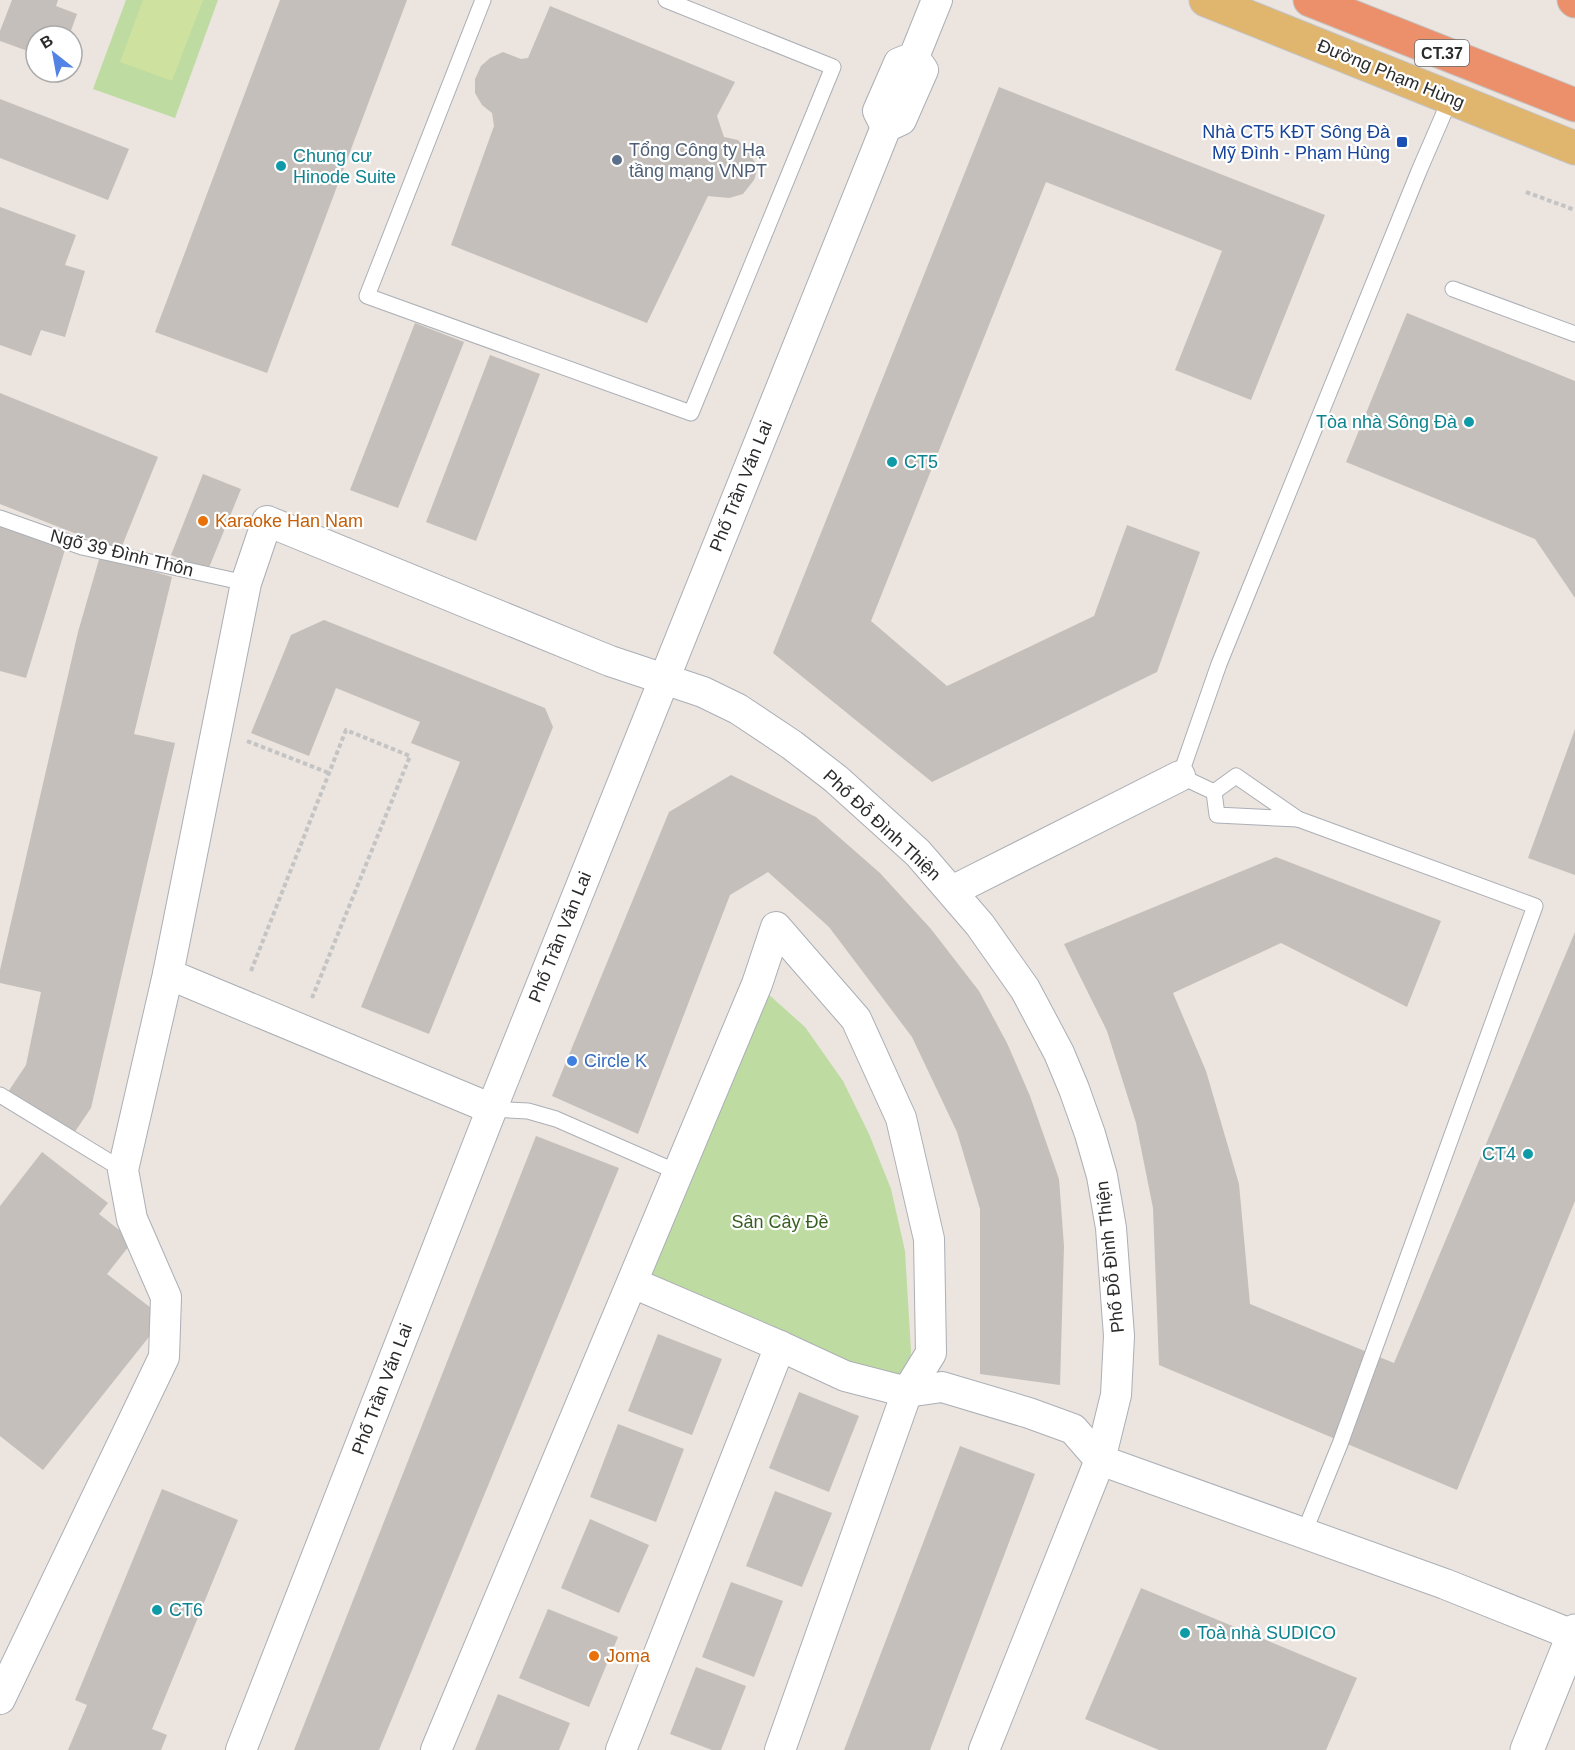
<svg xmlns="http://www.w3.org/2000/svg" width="1575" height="1750" font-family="Helvetica,sans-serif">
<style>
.green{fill:#bedba2}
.pitch{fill:#cfe19f}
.building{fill:#c4bfba}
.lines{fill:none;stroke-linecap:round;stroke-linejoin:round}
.service-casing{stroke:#abafb6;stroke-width:17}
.minor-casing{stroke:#abafb6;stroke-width:32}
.secondary-casing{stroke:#abafb6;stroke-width:35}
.primary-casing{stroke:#c4c4c4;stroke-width:35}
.motorway-casing{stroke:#c4c4c4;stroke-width:35}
.path{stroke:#c4c4c4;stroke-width:4;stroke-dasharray:4.5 3;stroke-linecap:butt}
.service{stroke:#fff;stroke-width:15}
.minor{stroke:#fff;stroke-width:30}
.secondary{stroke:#fff;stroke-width:33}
.primary{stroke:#e0b66f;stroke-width:33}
.motorway{stroke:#eb906a;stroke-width:33}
.transit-dot{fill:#1a4fb4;stroke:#fff;stroke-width:2}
.service-dot{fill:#5c6f8a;stroke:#fff;stroke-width:2}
.culture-dot{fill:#0f9aa8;stroke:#fff;stroke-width:2}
.food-dot{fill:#e8710a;stroke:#fff;stroke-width:2}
.shop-dot{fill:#3f7fe0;stroke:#fff;stroke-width:2}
.labels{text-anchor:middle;stroke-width:4.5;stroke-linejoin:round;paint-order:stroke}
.shield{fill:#fff;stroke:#6b6b6b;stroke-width:1.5}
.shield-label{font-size:16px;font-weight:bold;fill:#2b2b2b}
.street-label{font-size:18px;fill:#2b2b2b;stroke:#fff}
.transit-label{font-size:18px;fill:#164399;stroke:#fff;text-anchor:end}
.service-label{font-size:18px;fill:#4e5e75;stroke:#fff;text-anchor:start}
.culture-label{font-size:18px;fill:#0d838f;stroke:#fff;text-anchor:start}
.food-label{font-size:18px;fill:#c56008;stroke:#fff;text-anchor:start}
.shop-label{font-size:18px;fill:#366cbe;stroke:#fff;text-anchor:start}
.park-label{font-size:18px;fill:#396023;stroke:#fff}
</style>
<rect width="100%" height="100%" fill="#ebe4df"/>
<g class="green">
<path d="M126,0h92l-43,118 -82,-29z"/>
<path d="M757,984l48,43 38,54 26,53 22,55 14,62 6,100 -4,41 -274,-109z"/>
</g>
<path class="pitch" d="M143,0h60l-31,81 -52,-19z"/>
<g class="building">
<path d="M12,0h46l-2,6 21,8 -8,22h-33v18l-36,-13v-10z"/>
<path d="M280,0h127l-140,373 -112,-41z"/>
<path d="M550,6l185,76 -18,34 7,21 14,3 11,13 9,14 -4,13 -11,14 -14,4 -21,-2 -61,127 -196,-78 43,-119 -2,-13 -10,-8 -7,-12v-14l6,-13 9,-8 13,-6 18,7 7,-1z"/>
<path d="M999,87l326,128 -74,185 -76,-30 47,-119 -176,-69 -175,439 76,65 147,-70 33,-91 73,27 -43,120 -225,110 -159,-129z"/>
<path d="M0,99l129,50 -21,51 -108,-42z"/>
<path d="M0,207l76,28 -11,30 20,6 -20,66 -24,-7 -10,26 -31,-11z"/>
<path d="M1407,313l168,68v217l-40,-59 -189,-77z"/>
<path d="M415,323l49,19 -66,166 -48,-18z"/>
<path d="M490,355l50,19 -64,167 -50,-19z"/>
<path d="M0,393l158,64 -38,94 -120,-47z"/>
<path d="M203,474l38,15 -33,81 -37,-15z"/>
<path d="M0,523l67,20 -41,135 -26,-7z"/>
<path d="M100,556l72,21 -38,157 41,9 -84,365 -19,28 -66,-41 20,-30 15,-73 -41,-9v-13l78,-338z"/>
<path d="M324,620l221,88 8,19 -124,307 -68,-27 99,-245 -49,-19 9,-21 -84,-34 -27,68 -58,-23 40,-98z"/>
<path d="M1575,729v146l-47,-17z"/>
<path d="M731,775l85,42 64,56 51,56 48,62 28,52 23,53 29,83 5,67 -4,139 -80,-11v-165l-23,-77 -45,-95 -83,-110 -61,-55 -38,23 -92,239 -86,-38 117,-284z"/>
<path d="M1276,857l165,64 -34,86 -126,-64 -108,50 33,78 33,113 11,120 144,59 181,-431v269l-118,289 -298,-125 -6,-157 -17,-85 -29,-92 -43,-87z"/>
<path d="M536,1136l83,32 -240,582h-85z"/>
<path d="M42,1152l66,51 -9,11 34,27 -26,33 57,44 -121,152 -43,-34v-230z"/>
<path d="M658,1334l64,25 -30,76 -64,-24z"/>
<path d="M799,1392l60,24 -30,76 -60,-24z"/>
<path d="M618,1424l66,25 -28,73 -66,-25z"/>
<path d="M960,1446l75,28 -105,276h-86z"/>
<path d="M162,1489l76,31 -86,209 15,6 -6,15h-93l19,-45 -12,-5z"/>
<path d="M775,1491l57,22 -30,74 -56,-21z"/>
<path d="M590,1519l59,26 -30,68 -58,-25z"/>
<path d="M731,1582l52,19 -29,76 -52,-20z"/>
<path d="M1141,1588l216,90 -31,72h-167l-74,-31z"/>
<path d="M548,1609l70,28 -29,70 -70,-29z"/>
<path d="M696,1667l50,19 -25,64h-9l-42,-16z"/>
<path d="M498,1694l72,29 -11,27h-84z"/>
</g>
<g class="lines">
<defs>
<g id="service">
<path d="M483,0l-116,296 324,117 142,-346 -167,-67"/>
<path d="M1453,289l122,45"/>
<path d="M0,518l82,29 164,36"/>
<path d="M1214,792l22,-16 62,43 237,87 -195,538 -36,89"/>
<path d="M1214,792l-34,-16 39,-112 200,-493 32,-74"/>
<path d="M1214,792l3,23 81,4"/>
<path d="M0,1095l123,75"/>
<path d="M492,1109l36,2 28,8 121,53"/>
</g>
<g id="minor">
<path d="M886,127l-8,-16 21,-48 15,-6 23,-57"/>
<path d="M952,891l228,-115"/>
<path d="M492,1109l-324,-135 78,-391 21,-62 343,140 93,31 35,17 54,36 44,34 82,74 62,72 45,64 34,64 15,36 16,45 12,42 9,52 8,108 -3,59 -16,65 -116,290"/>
<path d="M633,1283l147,63 65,30 62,16 35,-5 87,26 44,16 27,31 345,124 128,51"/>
<path d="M0,1699l164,-342 2,-60 -34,-78 -9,-49 45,-196"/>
<path d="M241,1750l257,-657 388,-966 15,-7 22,-50 -9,-13"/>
<path d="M436,1750l321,-766 19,-57 80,92 45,99 28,121 2,114 -24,39 -127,358"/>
<path d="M621,1750l159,-404"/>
</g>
<path id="secondary" d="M1527,1750l48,-119"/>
<path id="primary" d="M1206,0l369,148"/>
<g id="motorway">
<path d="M1310,0l265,105"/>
<path d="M1574,0l1,1"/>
</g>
</defs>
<use href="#service" class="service-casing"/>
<use href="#minor" class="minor-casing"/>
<use href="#secondary" class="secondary-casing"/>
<use href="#primary" class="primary-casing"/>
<use href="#motorway" class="motorway-casing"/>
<g class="path">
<path d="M1526,192l49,18"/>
<path d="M247,741l82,32"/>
<path d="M251,971l95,-241 64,26 -98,242"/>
</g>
<use href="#service" class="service"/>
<use href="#minor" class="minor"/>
<use href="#secondary" class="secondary"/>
<use href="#primary" class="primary"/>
<use href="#motorway" class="motorway"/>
</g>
<rect class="transit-dot" x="1396" y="136" width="12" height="12" rx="3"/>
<circle class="service-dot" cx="617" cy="160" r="6"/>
<g class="culture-dot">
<circle cx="281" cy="166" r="6"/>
<circle cx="1469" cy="422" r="6"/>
<circle cx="892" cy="462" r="6"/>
<circle cx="1528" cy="1154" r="6"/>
<circle cx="157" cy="1610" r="6"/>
<circle cx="1185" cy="1633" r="6"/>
</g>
<g class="food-dot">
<circle cx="203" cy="521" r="6"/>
<circle cx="594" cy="1656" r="6"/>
</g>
<circle class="shop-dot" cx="572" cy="1061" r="6"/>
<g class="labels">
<rect class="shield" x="1415" y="40" width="54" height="26" rx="4.5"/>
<g class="shield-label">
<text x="1442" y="59">CT.37</text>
</g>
<g class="street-label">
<text transform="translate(1391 74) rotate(22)" y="6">Đường Phạm Hùng</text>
<text transform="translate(741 486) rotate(-68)" y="6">Phố Trần Văn Lai</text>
<text transform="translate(122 553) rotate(14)" y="6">Ngõ 39 Đình Thôn</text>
<text transform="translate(882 825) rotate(43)" y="6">Phố Đỗ Đình Thiện</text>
<text transform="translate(560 937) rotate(-68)" y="6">Phố Trần Văn Lai</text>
<text transform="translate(1110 1257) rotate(-96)" y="6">Phố Đỗ Đình Thiện</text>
<text transform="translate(382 1389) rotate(-69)" y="6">Phố Trần Văn Lai</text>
</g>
<g class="transit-label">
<text x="1390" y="138">Nhà CT5 KĐT Sông Đà<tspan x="1390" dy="21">Mỹ Đình - Phạm Hùng</tspan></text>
</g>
<g class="service-label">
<text x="629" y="156">Tổng Công ty Hạ<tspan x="629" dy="21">tầng mạng VNPT</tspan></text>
</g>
<g class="culture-label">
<text x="293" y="162">Chung cư<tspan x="293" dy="21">Hinode Suite</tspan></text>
<text x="1457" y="428" text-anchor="end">Tòa nhà Sông Đà</text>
<text x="904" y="468">CT5</text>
<text x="1516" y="1160" text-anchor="end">CT4</text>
<text x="169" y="1616">CT6</text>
<text x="1197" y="1639">Toà nhà SUDICO</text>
</g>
<g class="food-label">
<text x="215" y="527">Karaoke Han Nam</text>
<text x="606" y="1662">Joma</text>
</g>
<g class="shop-label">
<text x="584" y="1067">Circle K</text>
</g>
<g class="park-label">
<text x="780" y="1228">Sân Cây Đề</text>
</g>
</g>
<g transform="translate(54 54) rotate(329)"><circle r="28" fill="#ffffff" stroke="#aaaaaa" stroke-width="1.5"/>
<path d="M0-4.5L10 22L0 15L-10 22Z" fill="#5383e4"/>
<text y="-9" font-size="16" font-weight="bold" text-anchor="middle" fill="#2b2b2b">B</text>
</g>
</svg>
